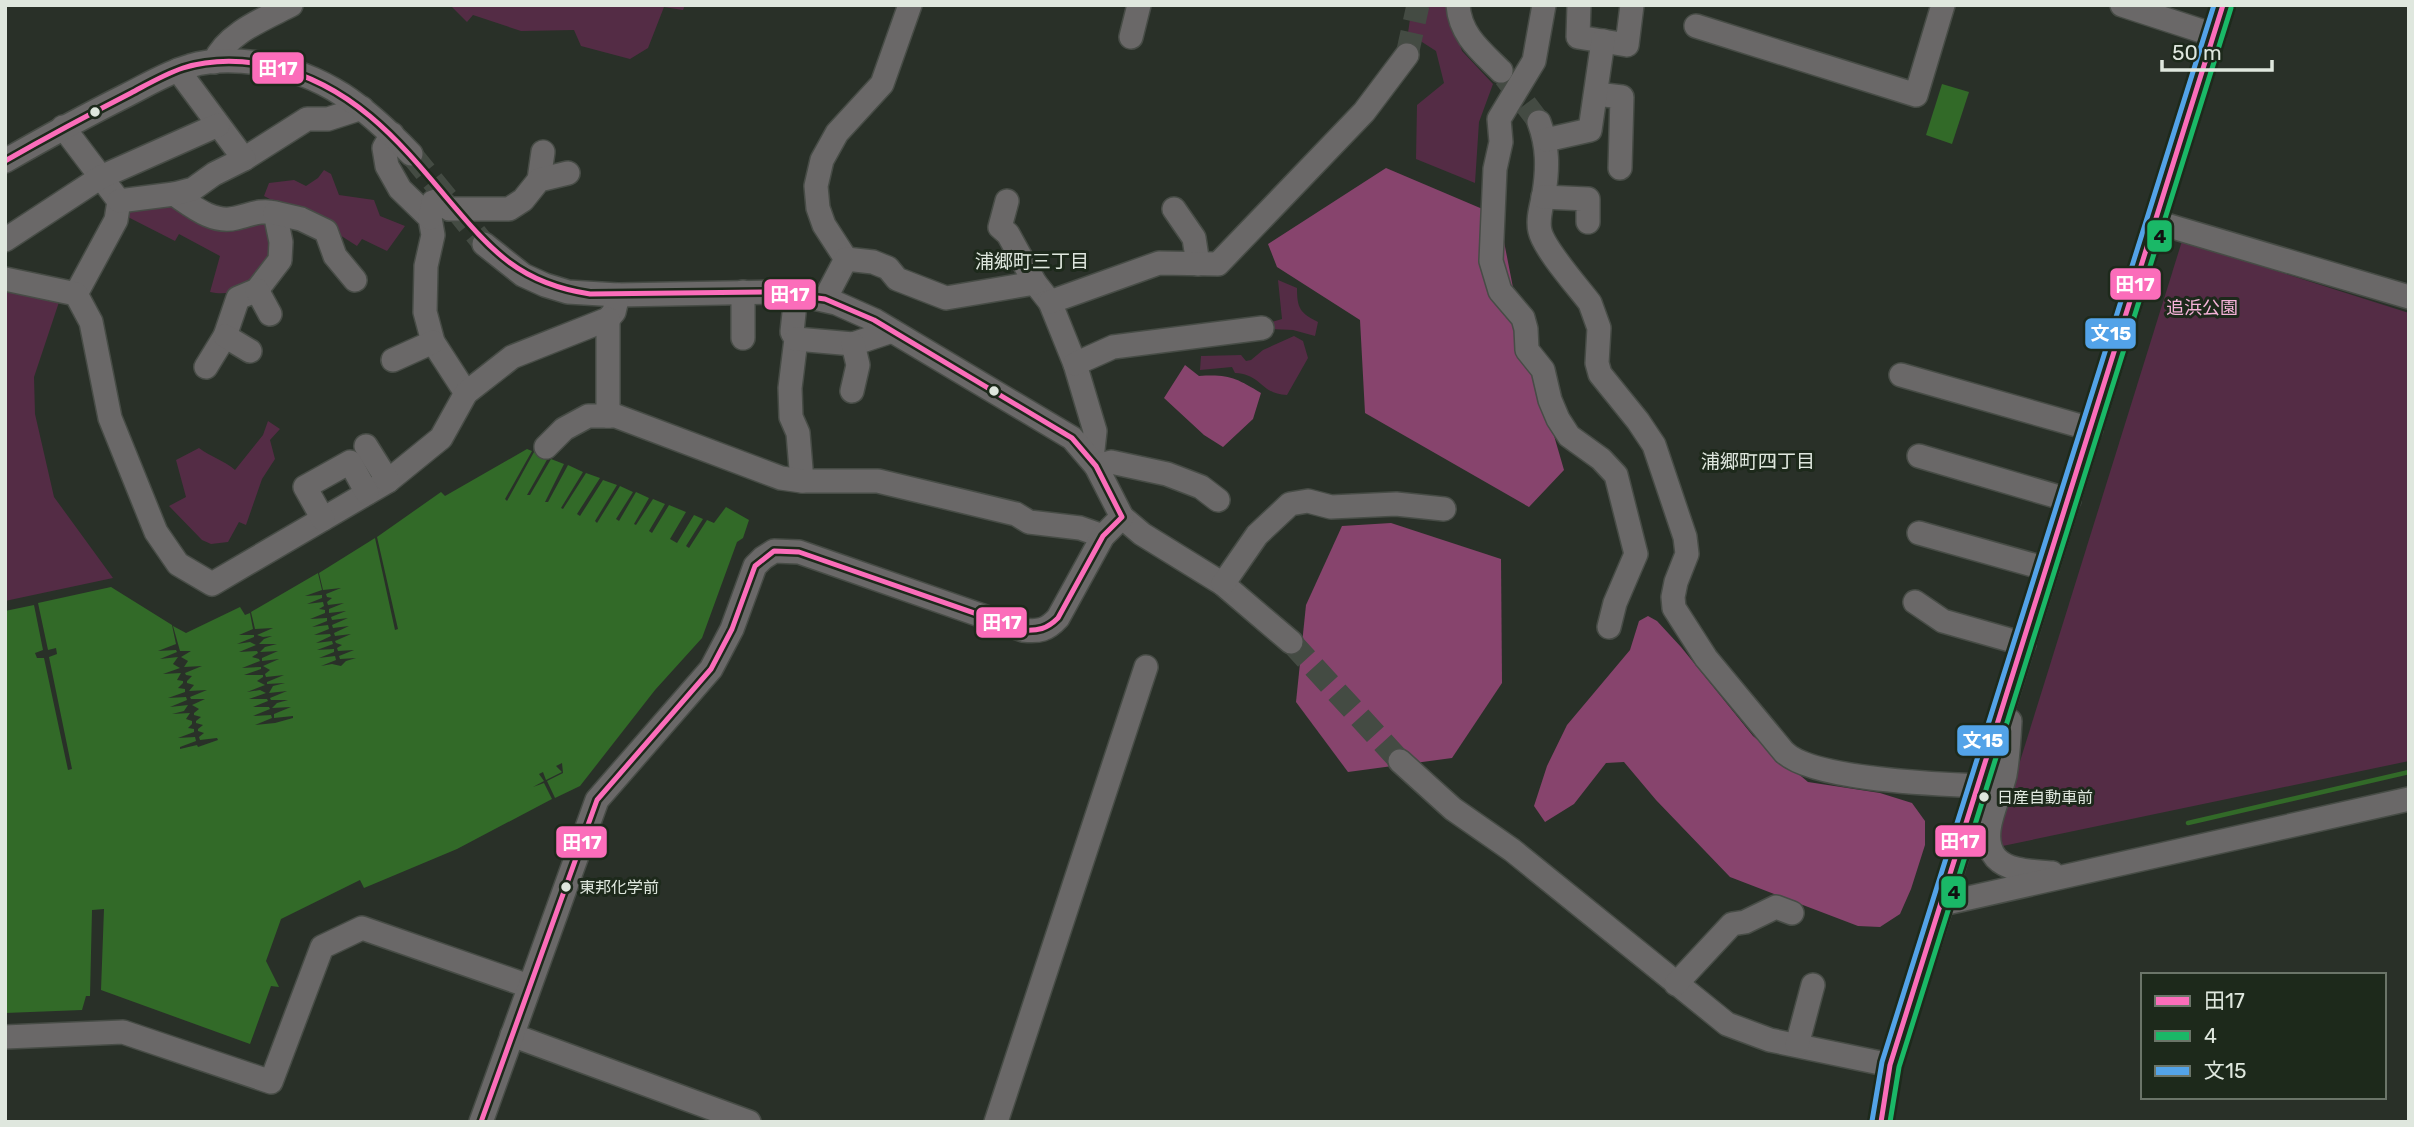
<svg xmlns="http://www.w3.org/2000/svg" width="2414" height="1127" font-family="Rubik,'Noto Sans JP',sans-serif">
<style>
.green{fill:#542c45}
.forest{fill:#87446d}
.water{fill:#326a28}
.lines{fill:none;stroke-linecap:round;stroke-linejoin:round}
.stream{stroke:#326a28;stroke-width:4.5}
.minor-tunnel{stroke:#444b43;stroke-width:23;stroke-dasharray:23 11;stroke-linecap:butt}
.minor-casing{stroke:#474c46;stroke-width:26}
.minor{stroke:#6a6868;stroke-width:23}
.bus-1-casing{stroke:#1d291b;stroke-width:10}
.bus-2-casing{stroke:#1d291b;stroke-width:10}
.bus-3-casing{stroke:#1d291b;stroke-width:10}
.bus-1{stroke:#fb6dba;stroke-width:5}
.bus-2{stroke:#1ab867;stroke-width:5}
.bus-3{stroke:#53a3e8;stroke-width:5}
.bus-dot{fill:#dfe7de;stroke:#1d291b;stroke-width:2.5}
.labels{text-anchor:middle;stroke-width:6;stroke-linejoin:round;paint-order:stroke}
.bus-label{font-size:16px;fill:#dfe7de;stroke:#1d291b;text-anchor:start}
.park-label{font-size:18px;fill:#f5b3d9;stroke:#1d291b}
.neighbourhood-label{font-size:19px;fill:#dfe7de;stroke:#1d291b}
.line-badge{stroke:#1d291b;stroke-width:2.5}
.badge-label{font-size:19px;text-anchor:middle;font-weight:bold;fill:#fff}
.pale-badge-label{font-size:19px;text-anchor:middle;font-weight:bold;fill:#111}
</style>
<rect width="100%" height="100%" fill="#293028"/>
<g class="green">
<path d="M450,5h235l-2,5 -19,-3 -16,41 -18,11 -49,-13 -7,-16 -53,1 -48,-16 -6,7z"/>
<path d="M1412,5h34l16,46 31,33 -14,38 -4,61 -59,-24 1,-54 27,-22 -8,-32 -28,-18z"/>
<path d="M324,170l7,4 8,21 35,5 6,16 25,10 -18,25 -25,-12 -5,7 -25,-16 3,-6 -48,-16 -23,-12 5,-13 25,-3 12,6 12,-8z"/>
<path d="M161,201l34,11 1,10 15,3v-16l11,-3 9,4 38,8 5,26 -6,7v17c-20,15 -32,30 -58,24l10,-36 -41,-22 -4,7 -53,-27 3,-8z"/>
<path d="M2182,241l227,72v448l-416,87z"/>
<path d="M1278,280l19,8c0,20 3,25 21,34l-3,14 -22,-6 -25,-1v-6l14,-4z"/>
<path d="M5,285l56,11 -27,81 1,37 19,83 59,81 -108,23z"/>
<path d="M1294,336l9,5 5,17 -21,37c-27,-1 -25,-21 -52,-22l-3,-6 -32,3 1,-14 40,-1 5,6 5,-1 12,-10z"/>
<path d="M268,421l12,8 -10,11 5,19 -13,20 -16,46 -7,-3 -11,20 -17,2 -9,-4 -33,-34 17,-9 -10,-37 23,-12c12,9 26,13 36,22l28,-35z"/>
</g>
<g class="forest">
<path d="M1386,168l113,48 18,92 47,162 -35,37 -164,-94 -5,-93 -83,-53 -9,-23z"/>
<path d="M1185,365l14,11c30,-2 37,2 62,17l-8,26 -30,28 -19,-12 -40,-37z"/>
<path d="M1391,523l110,36 1,124 -50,75 -104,14 -52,-70 10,-97 36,-79z"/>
<path d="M1648,616l9,5 24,26 72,89 55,46 72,11 32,10 13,18v24l-14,44 -11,25 -20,13 -22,-1 -128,-49 -74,-77 -32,-38 -18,1 -32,41 -29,18 -11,-16 13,-40 20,-41 63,-75 9,-29z"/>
</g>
<g class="water">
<path d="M1942,84l27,8 -17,52 -26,-9z"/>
<path d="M527,449l5,2 -27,48 2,2 27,-49 14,6 -21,37h3l21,-36 13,5 -19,38h3l20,-37 15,7 -22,36 2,1 23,-36 14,5 -23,36 3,2 23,-36 14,5 -22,36 2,2 23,-37 13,6 -17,27 3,2 17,-29 13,6 -15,26 2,1 17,-26 12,5 -16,27 3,2 17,-28 17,7 -16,27 7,4 17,-28 9,4 -17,27 3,2 18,-28 7,3 12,-16 23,13 -6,18 -6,4 -35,96 -47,52 -75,96 -25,12 -8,-17 16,-8 -1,-10 -6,3 6,6 -16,8 -3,-8 -4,2 5,7 -11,6 11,-4 8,16 -95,50 -93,39 -4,-8 -79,39 -15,42 13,26 -8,-1 -21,58 -149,-54 3,-81 -12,1 -2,86h-4l-4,14 -77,3v-402l29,-6 9,45 -8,3 2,5h7l24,112 4,-1 -23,-112 8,-3 -1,-6 -8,2 -10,-47 73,-16 61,38 4,19 -18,7 18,-1 1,2 -17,7 18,-2 -5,7 7,4 -17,6 18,-1 -4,7 6,1v2l-5,5 7,1v3l-17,6 18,-1 1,3 -17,7 18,-2 -4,6 -12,3 18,-1 -4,6 6,2v3l-4,4 6,1v3l-16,6 17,-1 1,4 -16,6v2l17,-4 1,2 20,-7 -1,-2 -17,2 -1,-3 5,-4 -6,-2v-2l5,-4 -7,-2v-2l5,-4 -7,-2v-2l5,-4 -7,-4 13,-6h-14l-1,-2 17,-7 -18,1 5,-6 -7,-2v-2l5,-5 -6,-1 -1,-2 17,-7 -18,1 4,-6 -7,-4 10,-6h-11l-7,-25 13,7 54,-26 5,8 5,-2 3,16 -14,6h15v2l-17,7 13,-2 6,3 -17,7 18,-1 1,2 -6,4 7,2 1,2 -18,7 19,-1v2l-17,6h19v2l-6,4 8,4 -18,7 13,-2 6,3 -17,6h18l1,2 -15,6h16l1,2 -17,7 18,-1 1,3 -17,7 20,-2 18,-5v-2l-19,2v-4l17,-7 -19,1 5,-5 11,-3h-17l-1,-2 17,-7 -18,2 4,-7 12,-3 -18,1v-2l17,-7 -18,2 -1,-3 5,-4 -7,-4 16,-7 -17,2v-3l16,-7 -18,1 5,-5 12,-3h-18l5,-5 8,-3 -9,1 -6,-2 16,-7 -18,1 -4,-17 67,-39 4,17 -17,6 17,-1v3l-15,6 16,-2 1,4 -5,3 6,1v3l-15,6 17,-1v3l-15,6 16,-2 1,4 -15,6 16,-1 1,2 -15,7 16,-2 1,3 -16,6 17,-1v3l-15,6 16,-2 1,4 -15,6 11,-2 9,2 5,-5 10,-3 -16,1 -1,-3 15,-6 -16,1 -1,-3 5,-3 -6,-2 -1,-2 16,-7 -16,2 -1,-3 15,-7 -16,2 -1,-3 16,-7 -16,2 -1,-3 15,-6 -17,2v-4l15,-6 -16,2 -1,-3 5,-4 -5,-1 -1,-3 15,-6 -18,2 -4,-17 56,-35 20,92 3,-1 -21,-92 64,-45 4,4z"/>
</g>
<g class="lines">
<path class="stream" d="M2188,823l221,-51"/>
<g class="minor-tunnel">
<path d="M1407,55l11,-50"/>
<path d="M1505,77l34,45"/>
<path d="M411,154l73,90"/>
<path d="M1291,642l109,119"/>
</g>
<defs>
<g id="minor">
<path d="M1458,5c2,30 23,46 43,66"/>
<path d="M1544,5l-10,56 -35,58 2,23 -6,27 -4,92 9,30 23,27 3,11 1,21 16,20 7,30 8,19 11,17 32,23 15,16 20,79 -21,49 -6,24"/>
<path d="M1579,5l-1,32 49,8 5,-40"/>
<path d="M2122,5l92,30"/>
<path d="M1696,26l220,69 27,-90"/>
<path d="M1131,37l8,-32"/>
<path d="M214,62c13,-29 50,-43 77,-57"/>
<path d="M1596,94l26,3 -2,71"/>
<path d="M1539,122c9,24 9,46 5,71 -2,12 -7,26 -4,38 4,18 38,56 50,72l9,25 -2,35 3,11 38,47 16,24 31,92 2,17 -11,28 -3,15 1,11 32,50 78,94c28,28 154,32 195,34"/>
<path d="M63,127l56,74 -3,19 -40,74"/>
<path d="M392,134l-8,14 3,18 13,23 30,29 3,17 -7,31 -1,46 8,30 33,51"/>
<path d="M1546,140l44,-10 13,-89"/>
<path d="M244,159l63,-40h21l34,-11"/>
<path d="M5,161c40,-23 80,-45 122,-66 20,-10 41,-23 63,-29 22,-7 46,-6 69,-3 67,11 106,44 152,91"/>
<path d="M539,180l4,-28"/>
<path d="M174,194c18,12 39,30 62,24 14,-3 25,-9 39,-5l6,29 -1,18 -23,30 -19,8 -13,38 -19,31"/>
<path d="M1543,197l45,2v23"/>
<path d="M119,201l55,-7 19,-5 21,-15 30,-15 -66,-89"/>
<path d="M1007,201l-7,26 8,7 27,49 15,19 25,62 20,67 -3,28"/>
<path d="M1174,209l20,29 4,26"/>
<path d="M275,213l26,6 25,12 9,25 20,24"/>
<path d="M430,218l3,-16 6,-2 10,9h60l14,-9 16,-20 29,-7"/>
<path d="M2156,222l253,75"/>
<path d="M5,240l96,-63 117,-52"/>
<path d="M484,244l39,31 22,10 23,7 50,3 153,-3 25,2 40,9 38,17 198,118 24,28 26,51 20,17 81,50 68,58"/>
<path d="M846,259l-22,-34 -6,-17 -2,-22 6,-26 15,-27 45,-49 28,-79"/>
<path d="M5,279l71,15 15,28 19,96 46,114 22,32 34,20 176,-103 53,-43 25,-45 46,-36 96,-38 6,-7 4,-17"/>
<path d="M257,290l13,24"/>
<path d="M796,294l-4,38 4,7 -6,49 1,29 7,16 4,48"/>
<path d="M825,299l21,-40 27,3 15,6 9,11 49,19 89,-15"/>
<path d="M1050,302l109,-39 59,1 146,-152 43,-57"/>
<path d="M608,319v97"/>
<path d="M225,336l25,15"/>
<path d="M743,338v-46"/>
<path d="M796,339l57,5 39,-13"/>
<path d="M393,360l40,-18"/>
<path d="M1075,364l38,-17 149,-19"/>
<path d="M1901,375l190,54"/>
<path d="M852,391l6,-26 -5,-21"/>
<path d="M366,446l22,35"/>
<path d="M546,447l18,-18 24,-13h28l165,62 21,3h76l138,33 13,8 51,6 23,8"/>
<path d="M1919,456l150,44"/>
<path d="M1096,466l15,-4 56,12 34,13 17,13"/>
<path d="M323,519l-18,-32 45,-25 17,31"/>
<path d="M1919,533l128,36"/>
<path d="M1223,584l34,-49 33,-31 18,-3 23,6 65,-3 48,5"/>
<path d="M1915,602l28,19 81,23"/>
<path d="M2010,721c-1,18 -2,37 -5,54 -5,24 -28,61 -9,83 13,14 38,13 56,15"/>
<path d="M1400,761l53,48 59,41 215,174 43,16 120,25"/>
<path d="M1942,904l467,-105"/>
<path d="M1676,984l56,-60 13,-2 31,-15 16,6"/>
<path d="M512,1035l237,87"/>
<path d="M5,1037l118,-5 148,50 51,-135 40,-19 167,58"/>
<path d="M1797,1045l16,-60"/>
<path d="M481,1122l116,-322 114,-131 21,-40 23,-63 8,-8 11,-7 25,1 224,78c16,2 24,0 35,-12l45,-82 19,-19"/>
<path d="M996,1122l150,-455"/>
<path d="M1881,1122l9,-57 52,-161 281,-899"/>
</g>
</defs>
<use href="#minor" class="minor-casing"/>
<use href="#minor" class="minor"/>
<defs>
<g id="bus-1">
<path d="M5,161c42,-24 83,-46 126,-68 17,-9 34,-19 52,-25 29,-9 60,-8 89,-2 79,19 124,71 174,131 45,53 72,86 144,97l181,-2 54,7 49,21 198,118 24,28 26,51 -19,19 -45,82c-11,11 -20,13 -35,12l-224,-78 -25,-1 -19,15 -23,63 -21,40 -114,131 -116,322"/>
<path d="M1881,1122l9,-57 333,-1060"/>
</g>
<path id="bus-2" d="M1890,1122l9,-55 332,-1059"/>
<path id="bus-3" d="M1872,1121l10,-59 332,-1057"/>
</defs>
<use href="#bus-1" class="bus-1-casing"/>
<use href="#bus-2" class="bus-2-casing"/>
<use href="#bus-3" class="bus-3-casing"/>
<use href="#bus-1" class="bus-1"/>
<use href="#bus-2" class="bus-2"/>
<use href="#bus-3" class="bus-3"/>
</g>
<g class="bus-dot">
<circle cx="95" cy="112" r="6"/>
<circle cx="994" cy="391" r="6"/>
<circle cx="1984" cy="797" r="6"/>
<circle cx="566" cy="887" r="6"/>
</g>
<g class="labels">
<g class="bus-label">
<text x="1997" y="803">日産自動車前</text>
<text x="579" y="893">東邦化学前</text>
</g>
<g class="park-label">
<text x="2202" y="314">追浜公園</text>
</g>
<g class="neighbourhood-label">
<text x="1032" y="268">浦郷町三丁目</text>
<text x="1758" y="468">浦郷町四丁目</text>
</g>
</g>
<g class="line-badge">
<rect x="251" y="51" width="54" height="34" rx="7" fill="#fb6dba"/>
<rect x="2146" y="219" width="27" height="34" rx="7" fill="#1ab867"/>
<rect x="2109" y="267" width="53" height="34" rx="7" fill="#fb6dba"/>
<rect x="763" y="278" width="54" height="33" rx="7" fill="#fb6dba"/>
<rect x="2084" y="317" width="53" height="33" rx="7" fill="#53a3e8"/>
<rect x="975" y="606" width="53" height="33" rx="7" fill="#fb6dba"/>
<rect x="1956" y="724" width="54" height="33" rx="7" fill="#53a3e8"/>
<rect x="1934" y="824" width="53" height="34" rx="7" fill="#fb6dba"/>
<rect x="555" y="825" width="53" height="34" rx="7" fill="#fb6dba"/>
<rect x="1940" y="875" width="27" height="34" rx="7" fill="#1ab867"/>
</g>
<g class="badge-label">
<text x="278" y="75">田17</text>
<text x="2135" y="291">田17</text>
<text x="790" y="301">田17</text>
<text x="2111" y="340">文15</text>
<text x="1002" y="629">田17</text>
<text x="1983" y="747">文15</text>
<text x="1960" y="848">田17</text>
<text x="582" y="849">田17</text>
</g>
<g class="pale-badge-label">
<text x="2160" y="243">4</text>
<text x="1954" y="899">4</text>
</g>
<rect width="2414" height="1127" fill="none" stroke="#dfe7de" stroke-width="14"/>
<rect x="2141" y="973" width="245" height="126" fill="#1d291b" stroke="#6b7569" stroke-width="2"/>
<rect x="2155" y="996" width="35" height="10" fill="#fb6dba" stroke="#6b7569" stroke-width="2"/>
<text x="2204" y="1008" font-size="21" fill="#dfe7de">田17</text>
<rect x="2155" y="1031" width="35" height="10" fill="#1ab867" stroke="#6b7569" stroke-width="2"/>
<text x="2204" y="1043" font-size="21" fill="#dfe7de">4</text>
<rect x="2155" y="1066" width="35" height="10" fill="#53a3e8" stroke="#6b7569" stroke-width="2"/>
<text x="2204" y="1078" font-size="21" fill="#dfe7de">文15</text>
<path d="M2162 60v10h110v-10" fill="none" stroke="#dfe7de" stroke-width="3.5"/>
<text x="2172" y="60" font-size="21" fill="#dfe7de" stroke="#1d291b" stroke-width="5" paint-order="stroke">50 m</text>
</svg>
